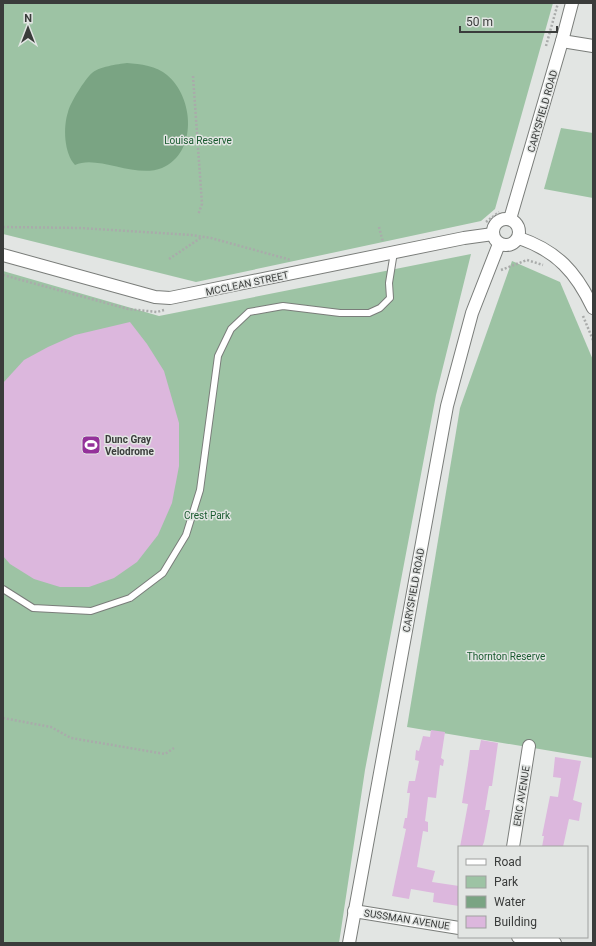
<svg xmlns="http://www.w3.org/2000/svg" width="596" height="946" font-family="Roboto,sans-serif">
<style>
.green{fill:#9dc3a4}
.water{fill:#7aa483}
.building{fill:#dcb7dd}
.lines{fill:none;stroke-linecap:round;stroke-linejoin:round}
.service-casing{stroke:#7a7d7a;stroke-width:8}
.minor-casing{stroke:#7a7d7a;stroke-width:14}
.path{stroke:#a9abaa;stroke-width:2.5;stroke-dasharray:2 2;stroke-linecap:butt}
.service{stroke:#fff;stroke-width:6}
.minor{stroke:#fff;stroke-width:12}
.labels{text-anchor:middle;stroke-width:3;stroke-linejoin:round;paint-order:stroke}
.street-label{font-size:10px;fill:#3a3c3b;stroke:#e2e5e3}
.park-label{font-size:10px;fill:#195a2f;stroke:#e2e5e3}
.poi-label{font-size:10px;font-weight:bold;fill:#3a3c3b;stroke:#e2e5e3;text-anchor:start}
</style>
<rect width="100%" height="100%" fill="#e2e5e3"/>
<g class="green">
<path d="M3,3h550l-58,206 -14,12 -285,61 -193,-48z"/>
<path d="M561,128l32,5v65l-49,-9z"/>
<path d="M471,254l-35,141 -71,375 -26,173h-336v-672l156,45z"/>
<path d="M512,261l48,21 33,78v398l-186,-31 53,-319z"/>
</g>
<path class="water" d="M127,63c13,1 30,3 40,12 27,22 31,78 -5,93 -27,11 -65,-14 -87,-3 -11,-12 -12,-38 -7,-53 2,-9 17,-33 24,-39 6,-6 26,-9 35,-10z"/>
<g class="building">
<path d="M130,322l17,22 17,27 15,52v43l-7,37 -14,32 -21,27 -23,16 -25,9h-29l-26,-8 -24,-15 -7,-8v-173l21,-23 24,-13 27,-12z"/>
<path d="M431,730l14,2 -4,26 3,2 -1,6 -3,-1 -4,33 -8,-1 -3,24 3,1v10l-5,-1 -6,36 18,4 -3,11 27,4v20l-26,-4 1,-9 -23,-4 -2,10 -17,-3 14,-67 -3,-1 2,-10h2l3,-25h-3l2,-12h6l4,-20 -4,-1 1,-10 3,1 4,-15 7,1z"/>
<path d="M481,740l17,3 -6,43h-3l-4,24h5l-6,32 -2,5h-22l8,-43 -6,-1 6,-38 2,-15h9z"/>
<path d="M555,757l26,4 -8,39 9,3 -3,18 -10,-2 -6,28h-21l2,-11h-2l8,-40 8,1 3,-19 -8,-1z"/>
</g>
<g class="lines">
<defs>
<path id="service" d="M3,589l30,19 58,3 39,-13 33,-25 23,-38 14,-45 18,-134 13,-27 18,-17 34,-6 57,7h29l11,-5 10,-10 -1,-15 5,-31"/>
<g id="minor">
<path d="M562,41l31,5"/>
<circle cx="506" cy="232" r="13"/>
<path d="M510,219l52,-178 10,-38"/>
<path d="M519,238c38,13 57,34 74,70"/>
<path d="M3,255l152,42 15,1 294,-60 29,-4"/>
<path d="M513,847l16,-101"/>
<path d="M354,911l105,17"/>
<path d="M518,937l37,6"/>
<path d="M349,943l98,-537 25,-93 27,-69"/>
</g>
</defs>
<use href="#service" class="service-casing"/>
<use href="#minor" class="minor-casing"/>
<g class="path">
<path d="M546,46l12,-43"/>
<path d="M193,76l9,128 -4,11"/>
<path d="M486,222l13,-10"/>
<path d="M3,227l78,1 110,7 20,3 80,22"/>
<path d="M379,227l4,15"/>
<path d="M169,259l33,-22"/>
<path d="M501,270l26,-10 16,5"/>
<path d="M3,275l125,34 29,3 7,-2"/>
<path d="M583,316l10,24"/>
<path d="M3,718l48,9 20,11 94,16 9,-6"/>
</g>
<use href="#service" class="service"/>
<use href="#minor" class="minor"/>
</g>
<defs>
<symbol id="stadium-square" viewBox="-11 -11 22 22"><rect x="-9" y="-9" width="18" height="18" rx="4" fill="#94329a" stroke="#e2e5e3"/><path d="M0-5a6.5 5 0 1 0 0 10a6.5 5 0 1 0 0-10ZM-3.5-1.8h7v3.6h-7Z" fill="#fff"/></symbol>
</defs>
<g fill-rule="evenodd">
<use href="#stadium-square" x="80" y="434" width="22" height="22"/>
</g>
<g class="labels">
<g class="street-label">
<text transform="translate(542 111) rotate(-74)" y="4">CARYSFIELD ROAD</text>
<text transform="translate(247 283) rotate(-12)" y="4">MCCLEAN STREET</text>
<text transform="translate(413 590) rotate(-80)" y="4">CARYSFIELD ROAD</text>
<text transform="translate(521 796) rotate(-81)" y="4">ERIC AVENUE</text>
<text transform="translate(407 919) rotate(9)" y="4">SUSSMAN AVENUE</text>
</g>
<g class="park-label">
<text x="198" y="144">Louisa Reserve</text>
<text x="207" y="519">Crest Park</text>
<text x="506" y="660">Thornton Reserve</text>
</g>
<g class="poi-label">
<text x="105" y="443">Dunc Gray<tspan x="105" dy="12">Velodrome</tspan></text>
</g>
</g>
<rect width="596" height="946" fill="none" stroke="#3a3c3b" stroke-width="8"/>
<rect x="458" y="846" width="130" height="92" fill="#e2e5e3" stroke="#9fa1a0"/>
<rect x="466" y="859" width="20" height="6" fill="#ffffff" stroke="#9fa1a0"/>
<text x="494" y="866" font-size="12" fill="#3a3c3b">Road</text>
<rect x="466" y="876" width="20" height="12" fill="#9dc3a4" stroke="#9fa1a0"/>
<text x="494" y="886" font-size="12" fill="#3a3c3b">Park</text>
<rect x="466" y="896" width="20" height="12" fill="#7aa483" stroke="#9fa1a0"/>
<text x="494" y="906" font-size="12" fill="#3a3c3b">Water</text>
<rect x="466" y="916" width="20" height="12" fill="#dcb7dd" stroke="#9fa1a0"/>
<text x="494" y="926" font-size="12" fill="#3a3c3b">Building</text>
<g transform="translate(28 28)" stroke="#e2e5e3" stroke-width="3" paint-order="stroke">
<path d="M0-3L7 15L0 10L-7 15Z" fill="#3a3c3b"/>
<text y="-6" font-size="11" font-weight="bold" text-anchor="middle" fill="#3a3c3b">N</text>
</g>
<path d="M460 26v6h97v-6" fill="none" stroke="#3a3c3b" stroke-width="2"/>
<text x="466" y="26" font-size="12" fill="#3a3c3b" stroke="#e2e5e3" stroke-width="3" paint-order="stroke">50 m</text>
</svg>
